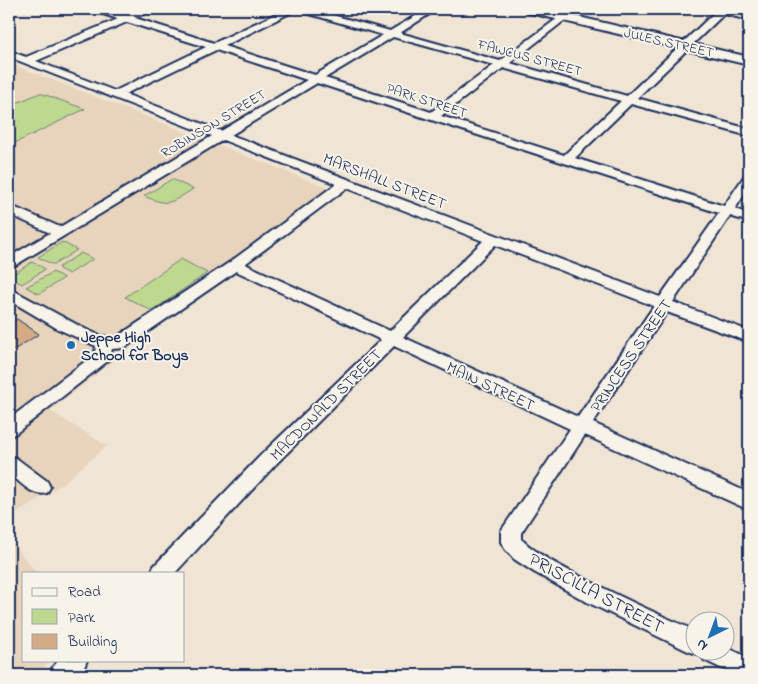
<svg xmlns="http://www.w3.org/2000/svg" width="758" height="684" font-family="'Indie Flower',sans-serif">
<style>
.built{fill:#e8d4bc}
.green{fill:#bed890;stroke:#6c8477}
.building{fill:#d4ab85;stroke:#1b2f5e}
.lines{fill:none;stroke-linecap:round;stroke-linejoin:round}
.street-casing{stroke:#1b2f5e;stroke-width:4}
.secondary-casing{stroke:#1b2f5e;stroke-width:4}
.street{fill:#f7f3e8;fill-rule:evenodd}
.secondary{fill:#f7f3e8;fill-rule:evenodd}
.poi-dot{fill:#1f6fb2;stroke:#f7f3e8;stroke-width:2}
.labels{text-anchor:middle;stroke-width:4;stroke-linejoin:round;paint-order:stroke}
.far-street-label{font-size:14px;fill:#1b2f5e;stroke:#f7f3e8}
.street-label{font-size:16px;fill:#1b2f5e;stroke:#f7f3e8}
.poi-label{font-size:16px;font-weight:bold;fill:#1b2f5e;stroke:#f7f3e8;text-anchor:start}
.near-street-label{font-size:19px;fill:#1b2f5e;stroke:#f7f3e8}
</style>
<rect width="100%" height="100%" fill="#f0e5d4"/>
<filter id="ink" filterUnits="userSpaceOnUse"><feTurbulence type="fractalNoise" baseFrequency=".02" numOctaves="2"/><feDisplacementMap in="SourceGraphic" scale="10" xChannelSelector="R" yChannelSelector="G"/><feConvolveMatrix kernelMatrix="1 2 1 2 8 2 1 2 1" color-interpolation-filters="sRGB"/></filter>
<g filter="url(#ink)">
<g class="built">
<path d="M9,63l327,128 -120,88 -166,132 57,35 -45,38 -53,34z"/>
<path d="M9,539l28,34h-13v87h27l-14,15h-28z"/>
</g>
<g class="green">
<path d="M40,93l45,16 -76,37v-40z"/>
<path d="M172,179l21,10c-22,14 -24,18 -49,7z"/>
<path d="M62,242l15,8 -22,14h-4l-13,-7z"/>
<path d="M81,253l12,6 -24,15 -10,-5v-2z"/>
<path d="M181,259l26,14 -55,38 -27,-14z"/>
<path d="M32,262l12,6v2l-22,14 -13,-7z"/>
<path d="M53,272l11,6 -25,16 -13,-7z"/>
</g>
<path class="building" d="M17,319l22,15 -30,19v-29z"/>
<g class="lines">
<defs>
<g id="street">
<path d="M93,9h12l21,6 16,-6h11l-18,9 79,25 72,-34h25l79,22 37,-22h10l-37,24 100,28 70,-52h9l-69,54 117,33 88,-84 -7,-3h20l21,5v6l-25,-6 -87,84 112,31v7l-118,-32 -56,54 149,48 21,-31 4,-1v13l-14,22 14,5v8l-19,-6 -57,86 76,29v11l-82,-30 -74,111 156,70v17l-164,-75 -64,98v6c19,18 43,29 66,41 36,18 72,35 109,51v21h30v-5l23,11v17h-14l-31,-15 -3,-8 -5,2 -8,-3 -99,-48 -55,-31 -20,-13 -9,-10 -4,-7v-11l69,-102 -176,-83 -118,118 -101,109h-24l3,-7 108,-112 119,-114 -145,-69 -112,77 -12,1 -3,11 -94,74 -6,2v-17l86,-65 1,-8 -38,-17 -49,-29v-12l76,41 16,7 14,2 115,-76 106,-78 -113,-44 -209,126 -5,1v-10l41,-24 -41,-19v-9l51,22 152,-91 -203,-79v-6l17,6 92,-38 -24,-8zM298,9l1,2 84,24 -68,40 -91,-29zM127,22l79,25 -91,44 -79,-30zM393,37l101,28 -63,47 -106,-34zM216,50l91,30 -86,51 -96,-37zM503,68l118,33 -57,54 -123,-39zM317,83l402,130 -59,84 -429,-162zM347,188l136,53 -93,90 -145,-67zM495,245l159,61 -76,111 -175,-80z"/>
<path d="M9,456l7,2 31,23 3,6 -3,6c-15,4 -27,-11 -38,-20z"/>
<path d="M59,660h28l-3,8 -7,7h-28l4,-8z"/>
</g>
<path id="secondary" d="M524,9h21l204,48v8l-223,-53z"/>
</defs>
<use href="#street" class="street-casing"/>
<use href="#secondary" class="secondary-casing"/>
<use href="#street" class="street"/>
<use href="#secondary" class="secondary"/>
</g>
</g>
<circle class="poi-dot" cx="71" cy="345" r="5"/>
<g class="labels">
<g class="far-street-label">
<text transform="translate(669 42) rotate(13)" y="5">JULES STREET</text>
<text transform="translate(530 57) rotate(15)" y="5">FAWCUS STREET</text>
<text transform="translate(427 100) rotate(18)" y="5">PARK STREET</text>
<text transform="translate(213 123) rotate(-31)" y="5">ROBINSON STREET</text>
</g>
<g class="street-label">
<text transform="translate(385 180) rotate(21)" y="6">MARSHALL STREET</text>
<text transform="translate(630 355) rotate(-56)" y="6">PRINCESS STREET</text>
<text transform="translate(491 385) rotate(25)" y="6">MAIN STREET</text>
<text transform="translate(325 404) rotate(-45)" y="6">MACDONALD STREET</text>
</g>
<g class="poi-label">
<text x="81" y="342">Jeppe High<tspan x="81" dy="18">School for Boys</tspan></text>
</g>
<g class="near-street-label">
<text transform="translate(597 592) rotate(28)" y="7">PRISCILLA STREET</text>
</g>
</g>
<rect width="758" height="684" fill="none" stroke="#f7f3e8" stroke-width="30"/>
<rect x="15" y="15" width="728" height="654" fill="none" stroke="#1b2f5e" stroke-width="2" filter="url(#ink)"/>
<rect x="22" y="572" width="162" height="90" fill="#f7f3e8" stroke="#9fa5b1"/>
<rect x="32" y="588" width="25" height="8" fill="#f7f3e8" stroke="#9fa5b1"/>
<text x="68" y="596" font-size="15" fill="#1b2f5e">Road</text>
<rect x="32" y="609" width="25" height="15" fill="#bed890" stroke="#9fa5b1"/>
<text x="68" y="622" font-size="15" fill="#1b2f5e">Park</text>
<rect x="32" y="634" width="25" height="15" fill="#d4ab85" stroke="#9fa5b1"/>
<text x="68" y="646" font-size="15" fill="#1b2f5e">Building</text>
<g transform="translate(710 636) rotate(222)"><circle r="24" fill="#f7f3e8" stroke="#9fa5b1"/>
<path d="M0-4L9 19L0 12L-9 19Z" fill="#1f6fb2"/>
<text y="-8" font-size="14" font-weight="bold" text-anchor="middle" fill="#1b2f5e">N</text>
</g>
</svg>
